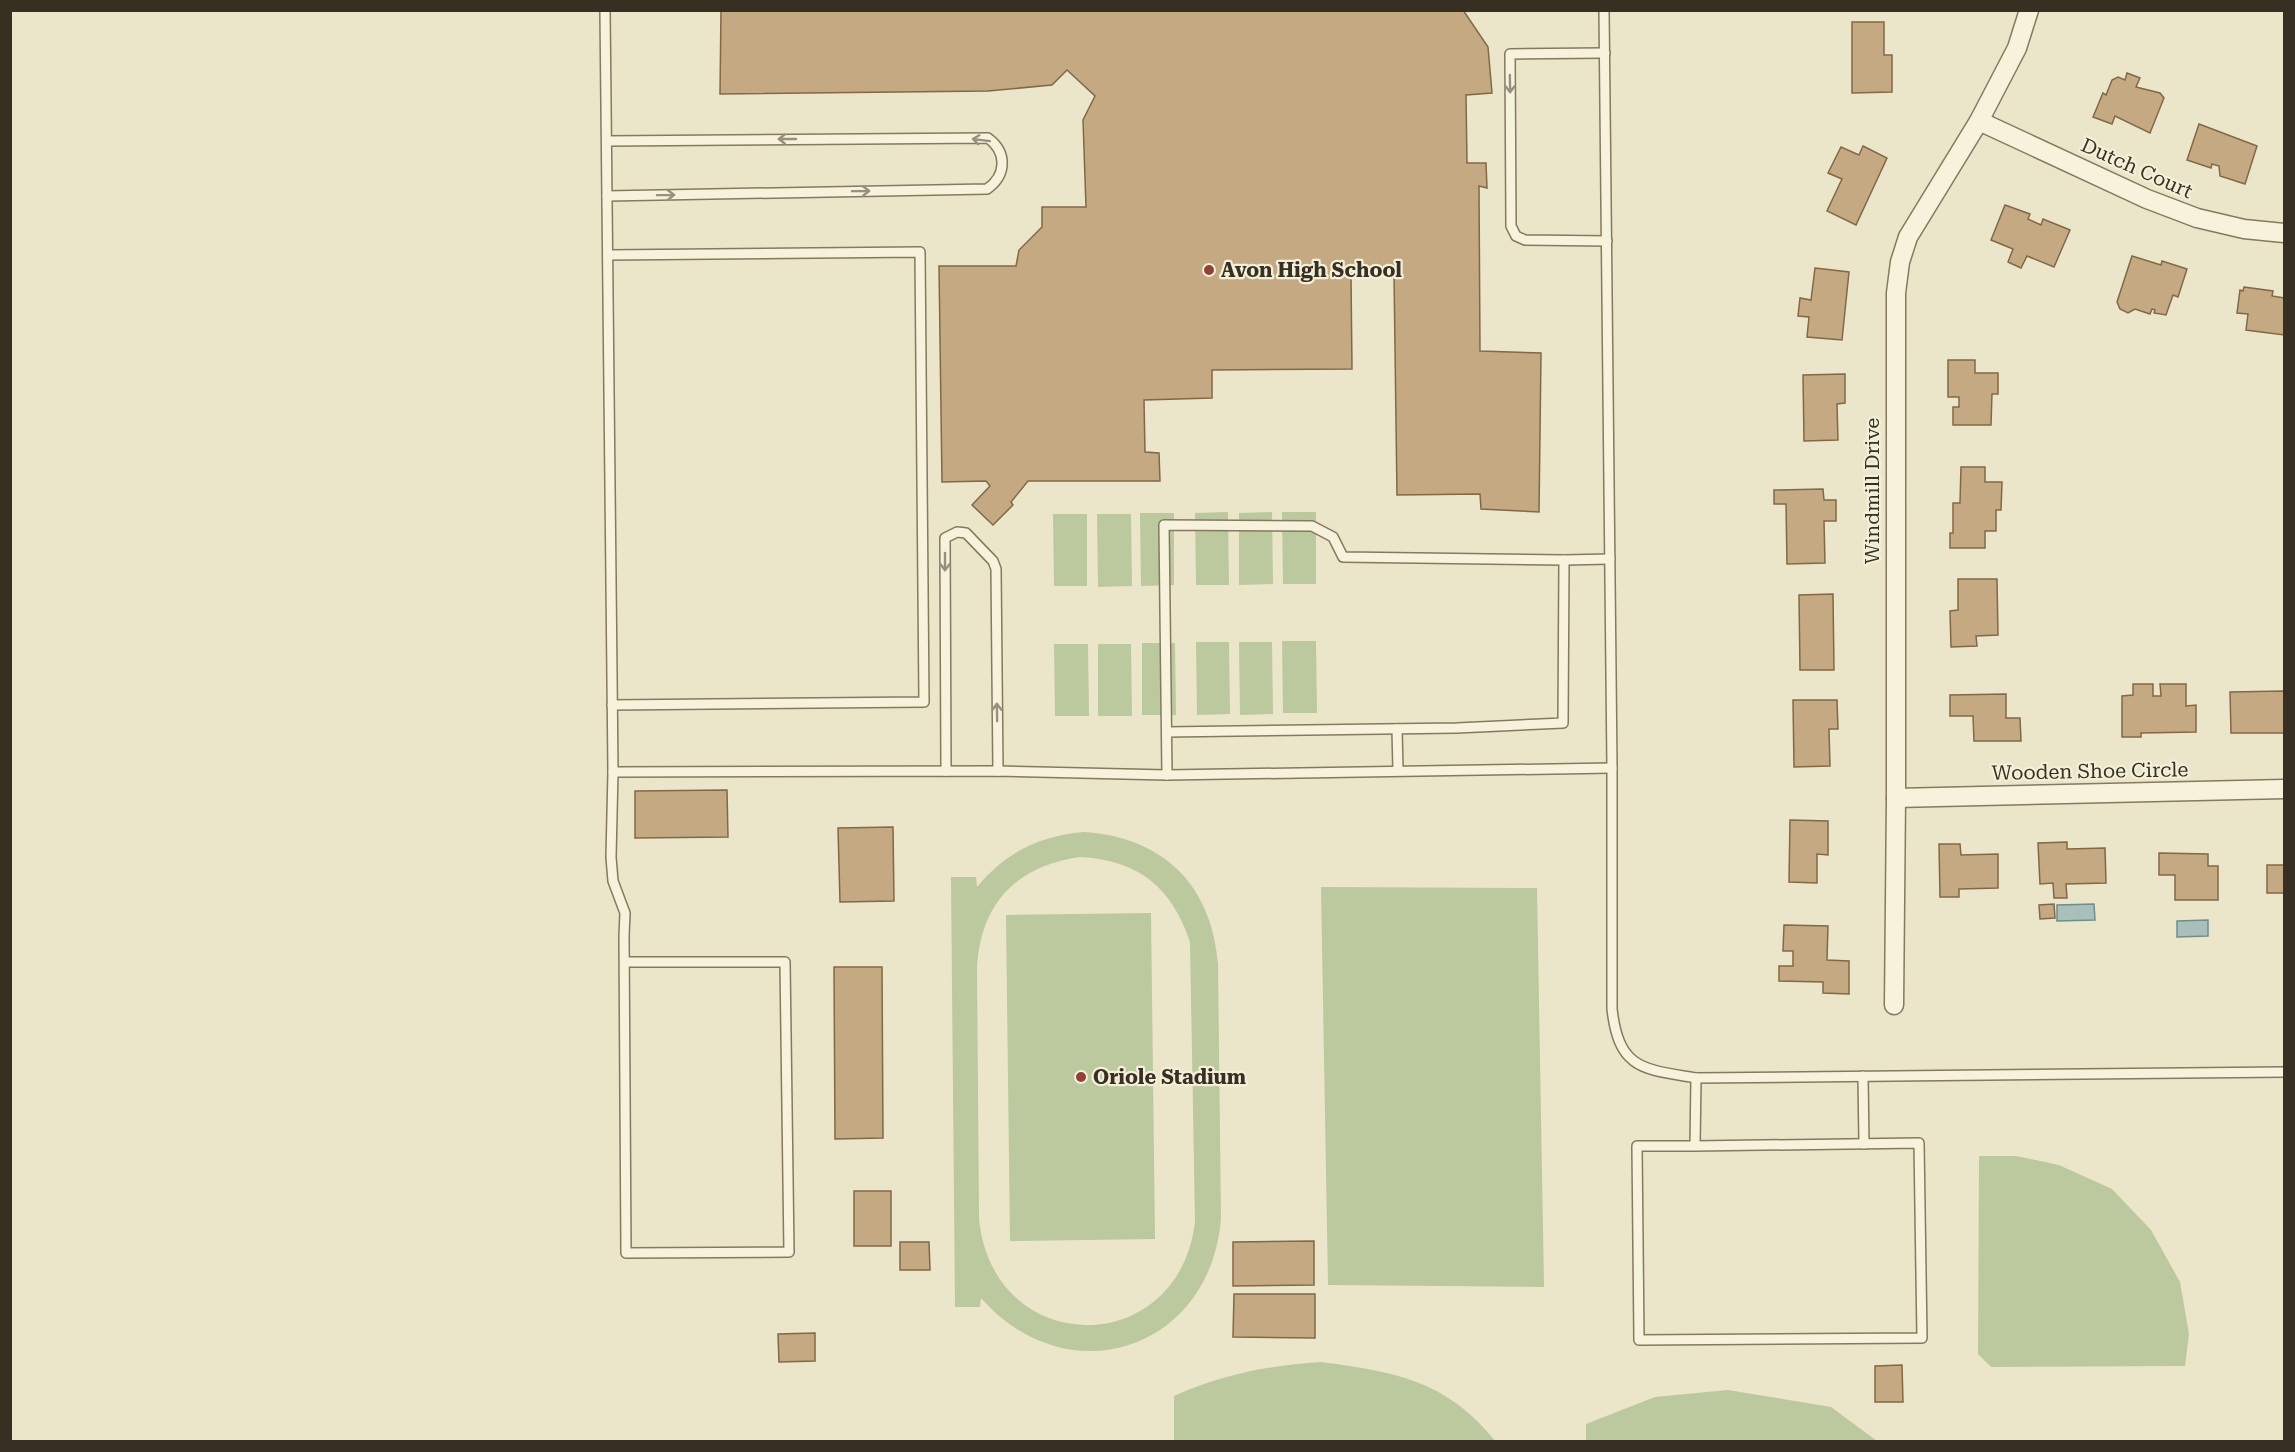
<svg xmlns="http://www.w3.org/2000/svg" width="2295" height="1452" font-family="'Roboto Serif',serif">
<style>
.green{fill:#bcc89d;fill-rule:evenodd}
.water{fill:#a9bfbc;stroke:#708d8a;stroke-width:1.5}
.building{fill:#c5a982;stroke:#826847;stroke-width:1.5}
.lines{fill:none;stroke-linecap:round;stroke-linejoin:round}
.lane-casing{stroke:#85795f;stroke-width:12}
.street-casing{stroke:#85795f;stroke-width:21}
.lane{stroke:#f6f2db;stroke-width:9}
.street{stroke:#f6f2db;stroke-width:18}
.oneway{stroke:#96907e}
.poi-dot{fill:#8f4235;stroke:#f3efd8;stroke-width:2}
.labels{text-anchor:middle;stroke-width:4.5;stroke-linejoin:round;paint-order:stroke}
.street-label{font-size:20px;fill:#372f21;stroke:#f3efd8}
.poi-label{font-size:20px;font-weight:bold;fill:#372f21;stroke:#f3efd8;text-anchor:start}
</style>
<rect width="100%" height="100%" fill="#ebe6c9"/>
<g class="green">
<path d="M1228,512l1,73h-33l-1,-72z"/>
<path d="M1272,512l1,72 -34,1v-72z"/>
<path d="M1282,512h34v72h-33z"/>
<path d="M1140,513h34v72l-33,1z"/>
<path d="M1053,514h34v72h-33z"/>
<path d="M1097,514h34l1,72 -34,1z"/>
<path d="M1282,641h34l1,72h-34z"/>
<path d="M1196,642h33l1,72 -33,1z"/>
<path d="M1239,642h33l1,72 -33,1z"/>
<path d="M1142,643h33l1,72h-34z"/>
<path d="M1054,644h34l1,72h-34z"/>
<path d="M1098,644h33l1,72h-34z"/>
<path d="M1084,832c79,5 128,53 134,132l3,254c-10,132 -153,179 -240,80l-1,9h-25l-4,-430h25l1,10c29,-35 62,-51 107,-55zM1080,857c58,3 92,30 110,85l5,280c-17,139 -202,137 -216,-3l-2,-250c3,-65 39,-103 103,-112z"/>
<path d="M1321,887l216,1 7,399 -216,-2z"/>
<path d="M1151,913l4,326 -145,2 -4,-326z"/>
<path d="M1979,1156h37l43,9 53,24 39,41 29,52 9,52 -4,32 -194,1 -13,-13z"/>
<path d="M1321,1362c74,10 125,18 174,79h-321v-45c50,-22 92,-30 147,-34z"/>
<path d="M1728,1390l103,17 46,34h-291v-17l69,-27z"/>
</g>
<g class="water">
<path d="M2094,904l1,16 -38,1v-16z"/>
<path d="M2208,920v16l-31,1v-16z"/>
</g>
<g class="building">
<path d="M721,10h742l25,37 4,46 -26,2 1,68h19l1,25 -8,-2 1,165 61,2 -2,159 -58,-3 -1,-15 -83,1 -3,-221 -43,2 1,93 -140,1v28l-68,2 1,52 14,1 1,28h-132l-17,21 2,3 -20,20 -21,-20 18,-19 -4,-5 -44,1 -3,-216h77l3,-16 23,-23v-20h44l-3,-87 12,-24 -28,-26 -15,15 -64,6 -268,3z"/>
<path d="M1852,22h32v33h8v37l-40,1z"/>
<path d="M2127,73l13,5 -4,9 24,6 4,5 -14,35 -35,-17 -3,8 -19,-7 10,-24 3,2 6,-15 6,-3 7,3z"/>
<path d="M2199,124l58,22 -12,38 -25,-8 -1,-10 -7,-2 -1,4 -24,-8z"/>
<path d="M1863,146l24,12 -31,67 -29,-14 15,-32 -14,-6 13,-26 18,8z"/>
<path d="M2005,205l25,9 -2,5 13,6 2,-6 27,11 -16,37 -27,-11 -6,12 -13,-6 5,-13 -22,-9z"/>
<path d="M2132,256l29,9 1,-4 25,8 -9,28 -5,-2 -7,20 -12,-2 1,-3 -3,-1 -2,5 -15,-5 -7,4 -8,-4 -3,-7z"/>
<path d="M1815,268l34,4 -7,68 -35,-3 2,-20 -11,-1 2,-18 11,2z"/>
<path d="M2244,287l29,4 -1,5 12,2v37l-38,-5 2,-16 -11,-1 3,-23 3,1z"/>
<path d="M1948,360h27v13h23v21h-6l-1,31h-38v-18h6v-10h-11z"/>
<path d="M1845,374v29l-8,1 1,36 -34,1 -1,-66z"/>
<path d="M1961,467h24v15h17l-1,28h-5v21h-11v17h-35v-15h3v-30h7z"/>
<path d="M1823,489l1,11h12v21h-12l1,42 -38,1 -1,-60h-12v-14z"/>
<path d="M1958,579h39l1,56 -22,1 1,10 -26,1 -1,-36 8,-1z"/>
<path d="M1833,594l1,76h-34l-1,-75z"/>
<path d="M2133,684h20v12h8l-1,-12h26v22l10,-1v27l-55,1v4h-19v-41l11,-1z"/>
<path d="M2284,691v42h-53l-1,-41z"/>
<path d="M2006,694v24h14l1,23h-47l-1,-25h-23v-21z"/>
<path d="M1793,700h44l1,29h-9l1,37 -36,1z"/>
<path d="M727,790l1,47 -93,1v-47z"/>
<path d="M1790,820l38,1v34l-11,-1v29l-28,-1z"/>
<path d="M893,827l1,74 -54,1 -2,-74z"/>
<path d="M2067,842v7l38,-1 1,35 -40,1 1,14h-13l-1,-15 -13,1 -2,-41z"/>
<path d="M1939,844h21l1,11 37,-1v34l-39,1v8h-19z"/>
<path d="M2159,853l49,1v12h10v34h-43v-25h-16z"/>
<rect x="2267" y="865" width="17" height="28"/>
<path d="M2054,904l1,14 -15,1 -1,-14z"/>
<path d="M1784,925l44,1 -1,34 22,1v33l-26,-1v-11l-44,-1v-15h14v-15h-10z"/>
<path d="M834,967h48l1,171 -48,1z"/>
<rect x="854" y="1191" width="37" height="55"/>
<path d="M1314,1241v44l-81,1v-44z"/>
<path d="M900,1242h29l1,28h-30z"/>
<path d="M1234,1294h81v44l-82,-1z"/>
<path d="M815,1333v28l-36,1 -1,-28z"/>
<path d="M1902,1365l1,37h-28v-36z"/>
</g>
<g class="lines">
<defs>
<g id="lane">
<path d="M605,10l8,762 385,-1 169,4 445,-7"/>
<path d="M1604,10l8,758v241c7,61 31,60 84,69l588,-6"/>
<path d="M1605,53l-95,1 1,172 5,10 9,4 82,1"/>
<path d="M607,141l381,-3c19,14 19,37 -1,51l-380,7"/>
<path d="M608,255l312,-3 4,450 -312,3"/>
<path d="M1564,560l46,-1"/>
<path d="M1397,729l1,41"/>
<path d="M946,771l-1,-233 12,-6 9,1 27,28 3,8 2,202"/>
<path d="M613,772l-2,85 2,24 12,32 -1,23 2,317 163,-1 -4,-290h-160"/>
<path d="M1167,775l-3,-250 148,1 21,11 10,20 221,3 -1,163 -106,5 -290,4"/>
<path d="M1863,1076l1,68"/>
<path d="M1695,1146l224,-3 3,195 -283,2 -2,-194h58l1,-68"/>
</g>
<g id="street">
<path d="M1979,121l168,78 50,19 47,11 40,4"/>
<path d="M1896,798l388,-9"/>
<path d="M1894,1005l2,-207v-505l4,-31 8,-25 71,-116 38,-73 12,-38"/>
</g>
</defs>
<use href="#lane" class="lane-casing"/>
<use href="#street" class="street-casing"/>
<use href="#lane" class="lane"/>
<use href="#street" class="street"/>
</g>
<defs><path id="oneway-shaft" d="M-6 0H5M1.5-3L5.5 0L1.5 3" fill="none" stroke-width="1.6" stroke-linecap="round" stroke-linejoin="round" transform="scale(1.5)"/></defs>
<g class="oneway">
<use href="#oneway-shaft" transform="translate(1510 84) rotate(89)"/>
<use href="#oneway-shaft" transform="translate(787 139) rotate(180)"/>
<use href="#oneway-shaft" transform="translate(981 140) rotate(-173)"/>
<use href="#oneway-shaft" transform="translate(861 191) rotate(-1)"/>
<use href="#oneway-shaft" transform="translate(666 195) rotate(-1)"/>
<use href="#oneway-shaft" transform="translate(945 562) rotate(90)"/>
<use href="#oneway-shaft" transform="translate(997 712) rotate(-91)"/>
</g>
<g class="poi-dot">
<circle cx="1209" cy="270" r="6"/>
<circle cx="1081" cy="1077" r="6"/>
</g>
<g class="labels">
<g class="street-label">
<text transform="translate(2137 168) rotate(24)" y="7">Dutch Court</text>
<text transform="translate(1872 491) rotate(-90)" y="7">Windmill Drive</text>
<text transform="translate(2090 771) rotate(-1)" y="7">Wooden Shoe Circle</text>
</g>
<g class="poi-label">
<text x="1221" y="277">Avon High School</text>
<text x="1093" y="1084">Oriole Stadium</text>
</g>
</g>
<rect width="2295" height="1452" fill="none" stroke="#372f21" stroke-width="24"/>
</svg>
